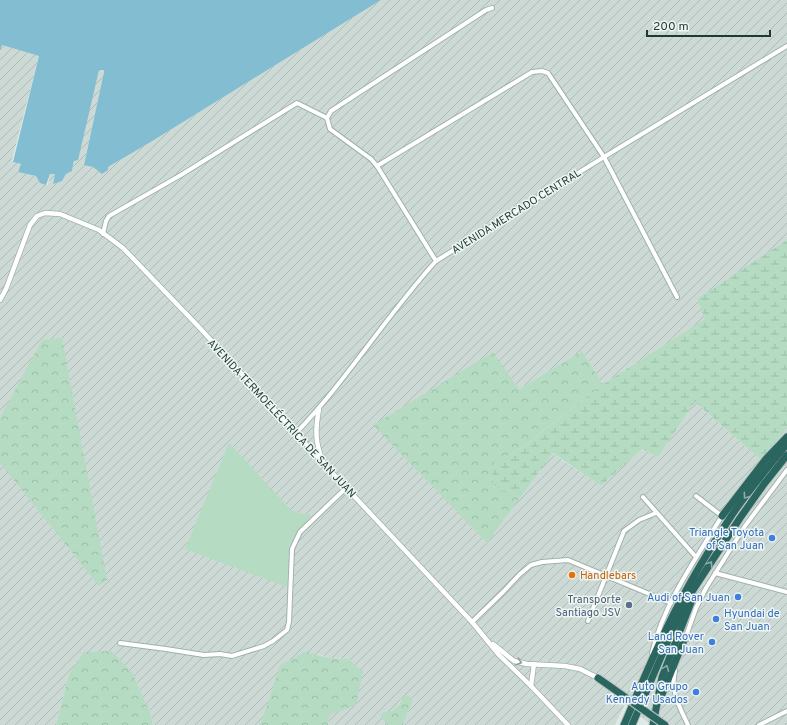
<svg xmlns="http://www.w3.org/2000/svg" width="787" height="725" font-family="Overpass,sans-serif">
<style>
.industrial{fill:url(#industrial-furrows)}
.green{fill:#b5dcc3}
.forest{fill:url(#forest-crowns)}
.wetland{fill:url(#wetland-marsh)}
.water{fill:#83bdd1}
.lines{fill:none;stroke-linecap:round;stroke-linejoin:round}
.minor-casing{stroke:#a0b1ad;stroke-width:6}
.tertiary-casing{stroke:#a0b1ad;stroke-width:6}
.motorway-casing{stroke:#bcc4c2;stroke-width:9}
.minor{stroke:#fff;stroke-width:4}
.tertiary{stroke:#fff;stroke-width:4.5}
.motorway{stroke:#2a665f;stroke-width:7}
.motorway-bridge-casing{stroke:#bcc4c2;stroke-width:9;stroke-linecap:butt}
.motorway-bridge{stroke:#2a665f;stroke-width:7}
.oneway{stroke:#8caea9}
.oneway2{stroke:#8f9c9a}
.shop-dot{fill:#3f7fe0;stroke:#edf6f3;stroke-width:1.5}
.food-dot{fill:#e8710a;stroke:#edf6f3;stroke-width:1.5}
.service-dot{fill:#5c6f8a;stroke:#edf6f3;stroke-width:1.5}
.labels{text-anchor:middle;stroke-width:3;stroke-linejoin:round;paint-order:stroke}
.street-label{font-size:11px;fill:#1f3935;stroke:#edf6f3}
.shop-label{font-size:11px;fill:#366cbe;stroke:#edf6f3;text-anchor:end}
.food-label{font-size:11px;fill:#c56008;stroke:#edf6f3;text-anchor:start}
.service-label{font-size:11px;fill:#4e5e75;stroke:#edf6f3;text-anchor:end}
</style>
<defs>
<pattern id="industrial-furrows" width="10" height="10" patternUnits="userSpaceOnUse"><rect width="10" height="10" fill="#ccd9d4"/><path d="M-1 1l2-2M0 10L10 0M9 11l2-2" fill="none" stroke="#afbbb7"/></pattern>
<pattern id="forest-crowns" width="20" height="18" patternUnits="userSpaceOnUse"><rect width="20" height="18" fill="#b5dcc3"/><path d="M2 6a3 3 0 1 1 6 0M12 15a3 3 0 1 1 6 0" fill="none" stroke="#9bbea8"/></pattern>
<pattern id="wetland-marsh" width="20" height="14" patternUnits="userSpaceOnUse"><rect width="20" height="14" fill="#b5dcc3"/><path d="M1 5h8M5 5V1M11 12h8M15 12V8" fill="none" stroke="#9bbea8"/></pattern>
</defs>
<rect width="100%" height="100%" fill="#ddeae5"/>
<path class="industrial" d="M381,0h406v240l-89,59 8,20 -103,65 -21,-33 -63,38 -32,154 65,-90 49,33 41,-37 16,8 37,-55 66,58 26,-31v296h-136l-26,-21 -10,21h-212l9,-23 -11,-3 -4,9 -7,3 -2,14h-60l2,-10 18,-56 -18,-1 -13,-4 -54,64 -4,7h-106l-3,-13 -18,-40 -63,2 -13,51h-56v-674l1,-5 1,-1 37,11 -27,104 1,2 8,2 -3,8 18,4 4,7 8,2 2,-11h5l-2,9 9,-2 4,-7 6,-3 27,-101h5v2l-20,92 9,3 5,4 10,-4 41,-24z"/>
<path class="green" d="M229,443l62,67 12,4h6l2,3 -12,12 -10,17 -2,41 -102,-38z"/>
<g class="forest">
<path d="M62,338l45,242 -8,6 -99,-123v-45l42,-78z"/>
<path d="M582,351l21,33 -80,63 -22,13 -7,2 15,33h13l-35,48 -114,-118 120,-73 26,37z"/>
<path d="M111,651l21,21 18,40 3,13h-97l13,-51 15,-22z"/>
<path d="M305,652l25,6 18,1 15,13 -7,33 -26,10 -2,10h-69l4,-7 17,-53z"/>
<path d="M407,695l5,3v4l-9,23h-15l-7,-8 1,-4c5,-1 10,-2 14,-5 6,-5 2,-7 11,-13z"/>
</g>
<path class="wetland" d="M787,240v189l-26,31 -66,-58 -37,55 -16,-8 -41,37 -48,-33 -31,42h-13l-16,-11 -1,-8 2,-14 7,-2 22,-13 80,-63 102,-65 -8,-20z"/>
<path class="water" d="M0,0h381l-232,143 -41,24v3l-6,4 -9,-7 -9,-2 20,-93v-2h-5l-21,90 -4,1 -2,10 -6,3 -4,7 -9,3 2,-10h-5l-4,11 -6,-2 -4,-7 -18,-4 3,-8 -8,-2 26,-106 -37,-11 -2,6z"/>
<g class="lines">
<defs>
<g id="minor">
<path d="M377,166l155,-94 10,-1 6,2 56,84 73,140"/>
<path d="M103,234l3,-13 3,-5 72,-41 116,-72 30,15"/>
<path d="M436,261l-59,-95 -6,-7 -41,-30 -3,-11 4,-7 155,-101 6,-2"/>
<path d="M296,433c51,-53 90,-117 140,-172l168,-104 183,-111"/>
<path d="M643,497l53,60"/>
<path d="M715,573l72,19"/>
<path d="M588,621l36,-90 15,-11 17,-7"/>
<path d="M472,622l31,-30 17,-18 11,-9 11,-3 26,-2 103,43"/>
<path d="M684,642l12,-34 10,-20 39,-62 42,-56"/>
<path d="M120,643l46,6 38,6 16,-1 12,2 32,-10 9,-5 14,-11 2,-8 3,-73 8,-17 46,-44"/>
<path d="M652,653c11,-48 44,-95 70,-137l-26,-20"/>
<path d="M675,671c-5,20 5,37 13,54"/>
<path d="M759,725l28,-14"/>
</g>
<g id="tertiary">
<path d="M0,300l6,-11 24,-64 7,-9 8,-3 15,1 39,16 24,18 75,78 127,139 147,157 27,33 32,31 37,39"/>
<path d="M319,409c-4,21 -4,33 4,53"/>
<path d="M493,644l21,17 13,3 38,2 15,3 18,9"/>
<path d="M531,686l3,-22"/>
</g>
<g id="motorway">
<path d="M722,516l44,-57 21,-22"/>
<path d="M661,697l23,-57"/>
<path d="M624,725c18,-42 35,-85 57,-125 14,-27 30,-53 47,-79 17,-27 39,-52 59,-77"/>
<path d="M632,725l41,-96 20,-39 47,-72 24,-34 23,-29"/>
<path d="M653,725l9,-48 30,-77"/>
</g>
</defs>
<use href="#minor" class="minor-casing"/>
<use href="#tertiary" class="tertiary-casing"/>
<use href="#motorway" class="motorway-casing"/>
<use href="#minor" class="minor"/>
<use href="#tertiary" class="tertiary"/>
<use href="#motorway" class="motorway"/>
<defs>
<path id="motorway-bridge" d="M598,678l67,47"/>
</defs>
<use href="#motorway-bridge" class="motorway-bridge-casing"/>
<use href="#motorway-bridge" class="motorway-bridge"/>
</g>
<defs><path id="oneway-chevron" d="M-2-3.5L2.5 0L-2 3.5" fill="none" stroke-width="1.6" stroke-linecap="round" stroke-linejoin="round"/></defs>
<g class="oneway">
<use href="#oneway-chevron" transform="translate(746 496) rotate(126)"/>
<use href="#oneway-chevron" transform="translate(710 564) rotate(-56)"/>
<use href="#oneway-chevron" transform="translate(666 668) rotate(-69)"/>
</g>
<use class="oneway2" href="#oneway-chevron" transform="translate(519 662) rotate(17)"/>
<g class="shop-dot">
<circle cx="772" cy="538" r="4"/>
<circle cx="738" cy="597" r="4"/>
<circle cx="716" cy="619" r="4"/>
<circle cx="712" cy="642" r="4"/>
<circle cx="696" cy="692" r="4"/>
</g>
<circle class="food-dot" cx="572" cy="575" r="4"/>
<circle class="service-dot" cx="629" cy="605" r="4"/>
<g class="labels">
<g class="street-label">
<text transform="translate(516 211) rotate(-32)" y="4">AVENIDA MERCADO CENTRAL</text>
<text transform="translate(282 418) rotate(47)" y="4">AVENIDA TERMOELÉCTRICA DE SAN JUAN</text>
</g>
<g class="shop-label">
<text x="764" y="536">Triangle Toyota<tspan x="764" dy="13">of San Juan</tspan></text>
<text x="730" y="601">Audi of San Juan</text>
<text x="724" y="617" text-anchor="start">Hyundai de<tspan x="724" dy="13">San Juan</tspan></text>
<text x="704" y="640">Land Rover<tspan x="704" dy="13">San Juan</tspan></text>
<text x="688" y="690">Auto Grupo<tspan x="688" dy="13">Kennedy Usados</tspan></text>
</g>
<g class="food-label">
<text x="580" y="579">Handlebars</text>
</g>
<g class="service-label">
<text x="621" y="603">Transporte<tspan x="621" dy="13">Santiago JSV</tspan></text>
</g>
</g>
<path d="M647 30v6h123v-6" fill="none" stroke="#1f3935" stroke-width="2"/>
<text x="653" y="30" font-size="12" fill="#1f3935" stroke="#edf6f3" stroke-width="3" paint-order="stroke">200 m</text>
</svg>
